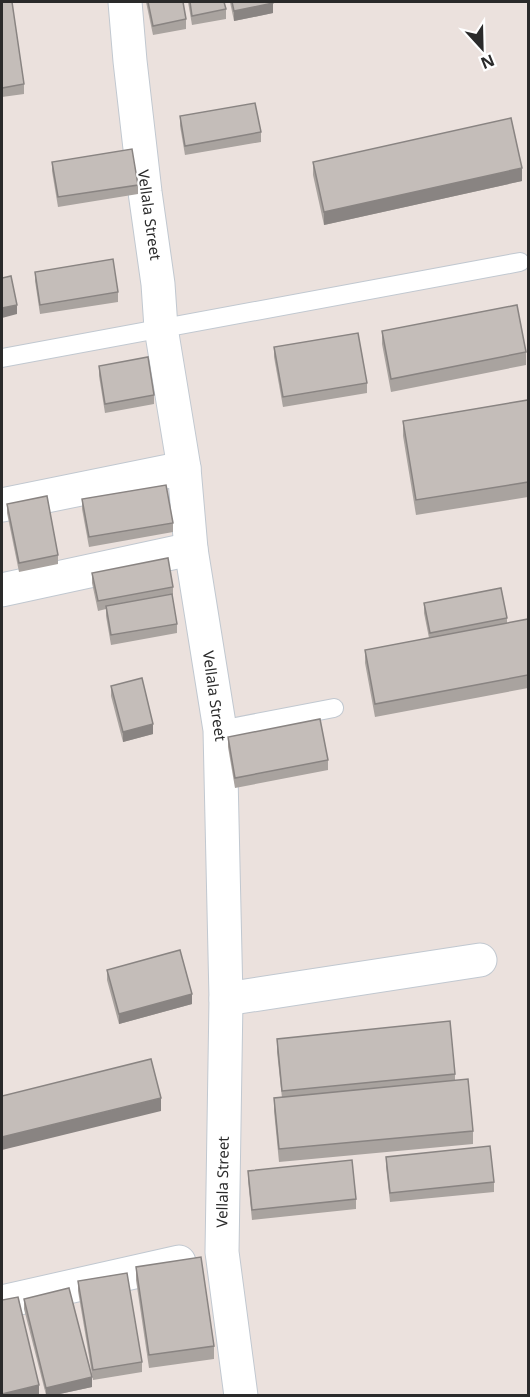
<svg xmlns="http://www.w3.org/2000/svg" width="530" height="1397" font-family="'Noto Sans',sans-serif">
<style>
.lines{fill:none;stroke-linecap:round;stroke-linejoin:round}
.service-casing{stroke:#c1c8d0;stroke-width:20}
.minor-casing{stroke:#c1c8d0;stroke-width:35}
.service{stroke:#fff;stroke-width:18}
.minor{stroke:#fff;stroke-width:33}
.wall{fill:#a9a39f}
.shaded-wall{fill:#898482}
.building{fill:#c4bdb9;stroke:#898482;stroke-width:1.5}
.labels{text-anchor:middle;stroke-width:4.5;stroke-linejoin:round;paint-order:stroke}
.street-label{font-size:15px;fill:#2a2a2a;stroke:#fff}
</style>
<rect width="100%" height="100%" fill="#ebe1dd"/>
<g class="lines">
<defs>
<g id="service">
<path d="M2,358l518,-96"/>
<path d="M220,730l114,-22"/>
</g>
<g id="minor">
<path d="M125,2l5,59 15,131 13,92 3,44 23,140 7,81 29,181 6,269 -4,253 19,144"/>
<path d="M2,505l182,-37"/>
<path d="M2,590l189,-41"/>
<path d="M226,999l254,-39"/>
<path d="M2,1302l177,-40"/>
</g>
</defs>
<use href="#service" class="service-casing"/>
<use href="#minor" class="minor-casing"/>
<use href="#service" class="service"/>
<use href="#minor" class="minor"/>
</g>
<g class="wall">
<path d="M2,2l22,82v10l-22,3z"/>
<path d="M146,2h37l3,17v10l-33,6z"/>
<path d="M188,2h36l2,7v10l-34,6z"/>
<path d="M230,2h43v11l-39,8z"/>
<path d="M180,116l81,16v10l-76,13 -5,-29z"/>
<path d="M52,162l86,23v9l-80,13 -6,-36z"/>
<path d="M313,162l209,19 -198,44 -11,-50z"/>
<path d="M35,272l83,20v10l-78,12 -5,-33z"/>
<path d="M382,331l144,21v13l-135,27 -9,-48z"/>
<path d="M274,347l93,36v10l-84,14 -9,-50z"/>
<path d="M99,366l55,29v9l-49,9 -6,-37z"/>
<path d="M528,400v97l-112,18 -13,-79v-15z"/>
<path d="M82,499l91,24v9l-84,15 -7,-38z"/>
<path d="M7,504l51,51v9l-39,8 -12,-59z"/>
<path d="M92,573l81,14v10h-1l5,27v9l-66,12 -5,-29v-7l-8,2 -6,-28z"/>
<path d="M424,603l83,15v5l21,-4v69l-153,29 -10,-54v-13l64,-12 -5,-25z"/>
<path d="M111,686l42,48 -30,8 -12,-46z"/>
<path d="M228,737l100,23v10l-93,18 -7,-41z"/>
<path d="M107,970l85,34 -73,20 -12,-44z"/>
<path d="M277,1039l178,35v7l18,50v13l-194,18 -5,-51v-13h8l-5,-46z"/>
<path d="M386,1157l108,25v10l-104,10 -4,-35z"/>
<path d="M248,1171l108,28v10l-104,11 -4,-40z"/>
<path d="M136,1267l78,79v13l-65,9 -13,-88z"/>
<path d="M78,1281l64,81v10l-49,8 -15,-89z"/>
<path d="M24,1299l68,88 -37,8h-9l-22,-86z"/>
</g>
<g class="shaded-wall">
<path d="M273,3v10l-39,8v-10z"/>
<path d="M522,168v13l-198,44v-13z"/>
<path d="M17,305v9l-15,4v-10z"/>
<path d="M153,724v10l-30,8v-10z"/>
<path d="M192,994v10l-73,20v-10z"/>
<path d="M161,1098v13l-159,39v-13z"/>
<path d="M92,1377v10l-37,8h-9v-7z"/>
<path d="M39,1385v10h-37v-1z"/>
</g>
<g class="building">
<path d="M2,2h10l12,82 -22,4z"/>
<path d="M148,2h35l3,17 -33,7z"/>
<path d="M190,2h34l2,7 -34,7z"/>
<path d="M232,2h41v1l-39,8z"/>
<path d="M255,103l6,29 -76,14 -5,-30z"/>
<path d="M511,118l11,50 -198,44 -11,-50z"/>
<path d="M132,149l6,36 -80,12 -6,-35z"/>
<path d="M113,259l5,33 -78,13 -5,-33z"/>
<path d="M11,276l6,29 -15,3v-30z"/>
<path d="M517,305l9,47 -135,27 -9,-48z"/>
<path d="M358,333l9,50 -84,14 -9,-50z"/>
<path d="M148,357l6,38 -49,9 -6,-38z"/>
<path d="M528,400v82l-112,18 -13,-79z"/>
<path d="M166,485l7,38 -84,14 -7,-38z"/>
<path d="M47,496l11,59 -39,8 -12,-59z"/>
<path d="M168,558l5,29 -75,14 -6,-28z"/>
<path d="M501,588l6,30 -77,15 -6,-30z"/>
<path d="M172,594l5,30 -66,11 -5,-29z"/>
<path d="M528,619v56l-153,29 -10,-54z"/>
<path d="M142,678l11,46 -30,8 -12,-46z"/>
<path d="M320,719l8,41 -93,18 -7,-41z"/>
<path d="M180,950l12,44 -73,20 -12,-44z"/>
<path d="M450,1021l5,53 -173,17 -5,-52z"/>
<path d="M151,1059l10,39 -159,39v-41z"/>
<path d="M468,1079l5,52 -194,18 -5,-51z"/>
<path d="M490,1146l4,36 -104,11 -4,-36z"/>
<path d="M352,1160l4,39 -104,11 -4,-39z"/>
<path d="M201,1257l13,89 -65,9 -13,-88z"/>
<path d="M127,1273l15,89 -49,8 -15,-89z"/>
<path d="M69,1288l23,89 -46,11 -22,-89z"/>
<path d="M18,1297l21,88 -37,9v-94z"/>
</g>
<g class="labels">
<g class="street-label">
<text transform="translate(149 215) rotate(82)" y="5">Vellala Street</text>
<text transform="translate(214 696) rotate(82)" y="5">Vellala Street</text>
<text transform="translate(223 1182) rotate(-89)" y="5">Vellala Street</text>
</g>
</g>
<rect width="530" height="1397" fill="none" stroke="#2a2a2a" stroke-width="6"/>
<g transform="translate(482 48) rotate(158)" stroke="#ffffff" stroke-width="4.5" paint-order="stroke">
<path d="M0-4.5L10 22L0 15L-10 22Z" fill="#2a2a2a"/>
<text y="-9" font-size="16" font-weight="bold" text-anchor="middle" fill="#2a2a2a">N</text>
</g>
</svg>
